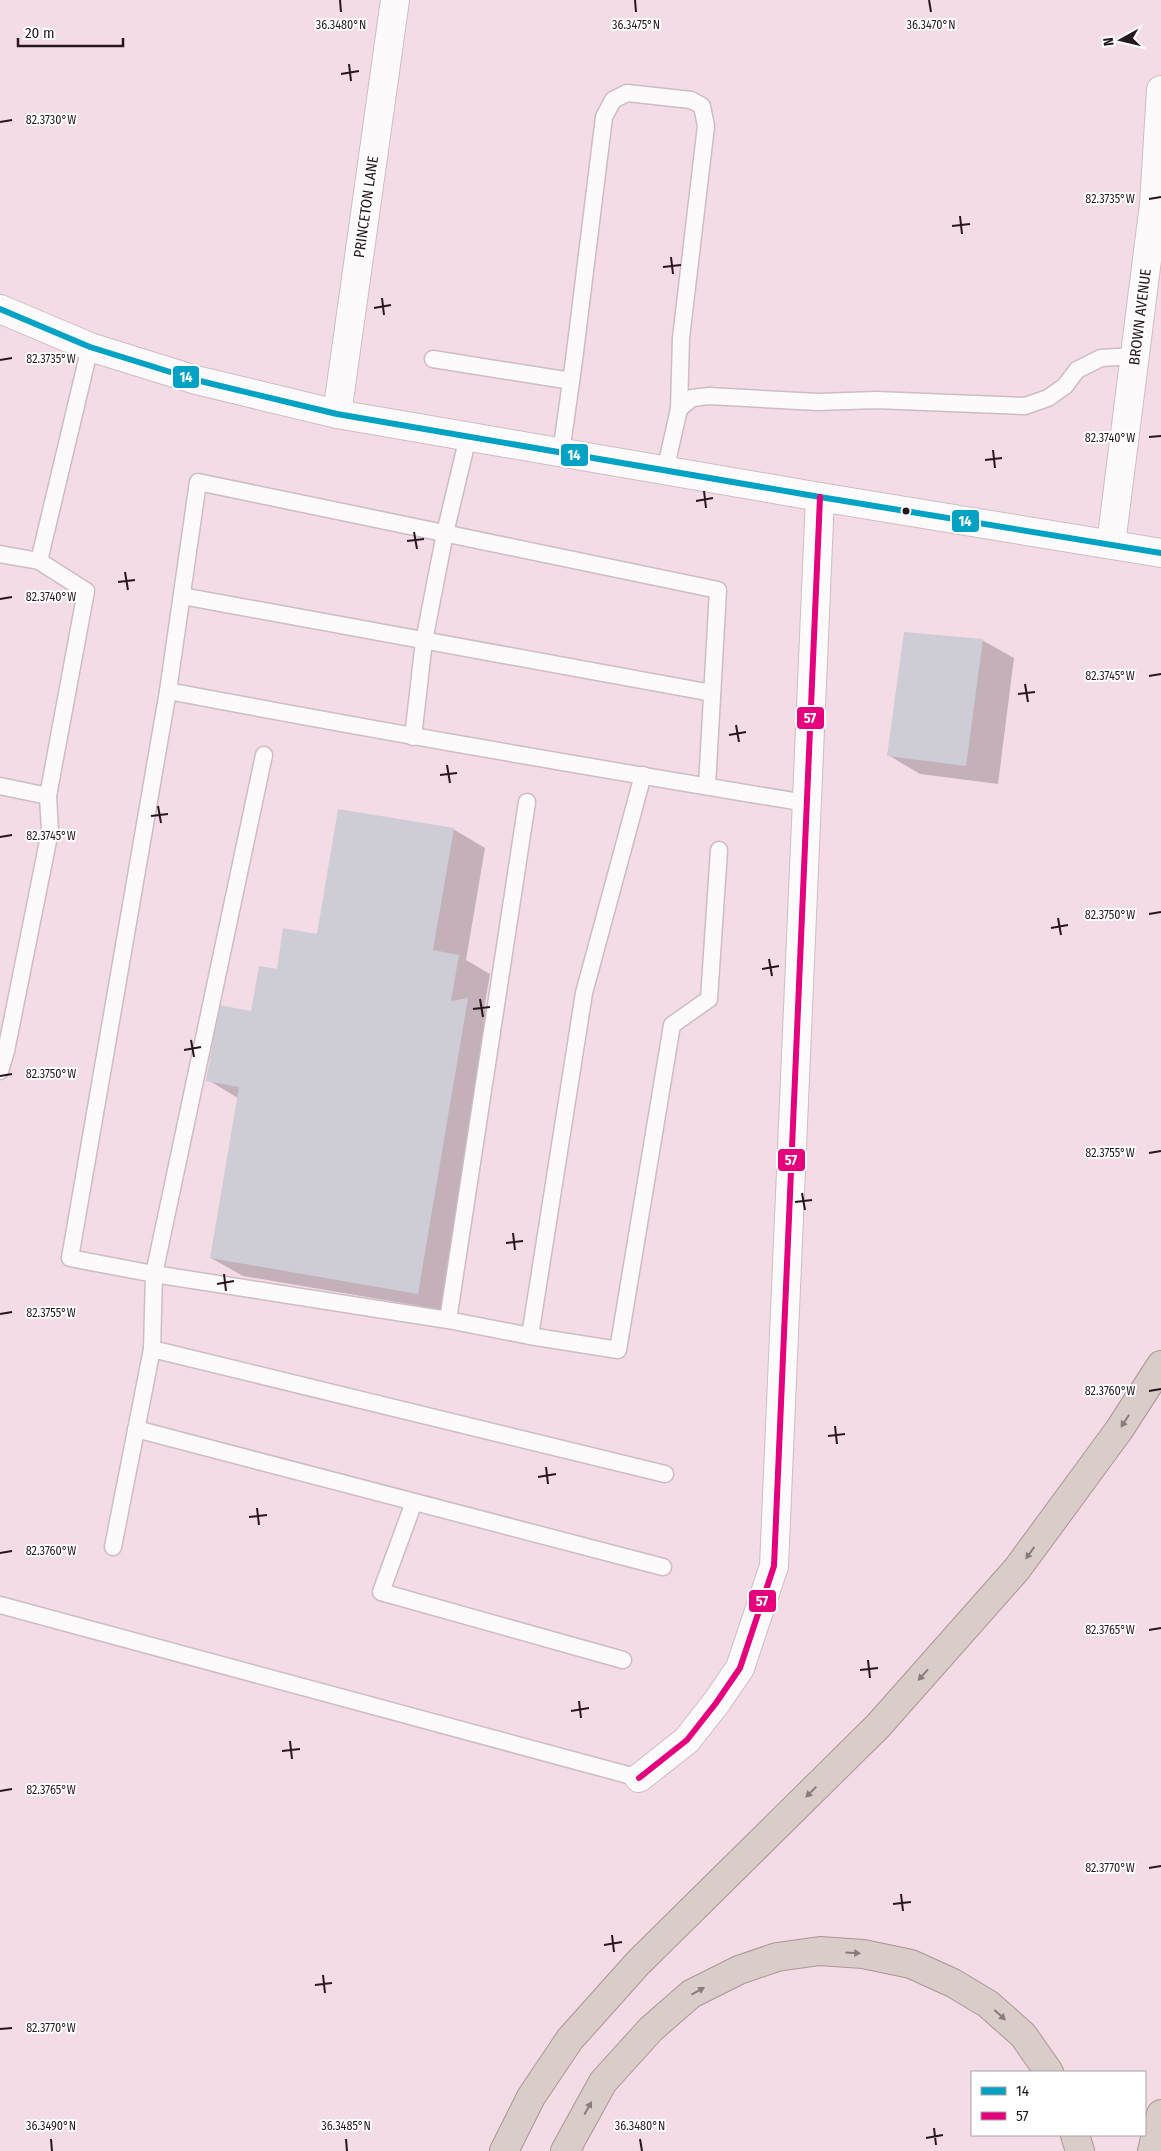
<svg xmlns="http://www.w3.org/2000/svg" width="1161" height="2151" font-family="'Fira Sans Condensed',sans-serif">
<style>
.shadow{fill:#0003}
.building{fill:#ceccd5}
.lines{fill:none;stroke-linecap:round;stroke-linejoin:round}
.service-casing{stroke:#cebcc4;stroke-width:19}
.minor-casing{stroke:#cebcc4;stroke-width:30}
.tertiary-casing{stroke:#cebcc4;stroke-width:30}
.motorway-casing{stroke:#ab9494;stroke-width:30}
.service{stroke:#fdfafb;stroke-width:16}
.minor{stroke:#fdfafb;stroke-width:28}
.tertiary{stroke:#fdfafb;stroke-width:28}
.motorway{stroke:#dacdc9;stroke-width:28}
.bus-1-casing{stroke:#fff;stroke-width:10}
.bus-2-casing{stroke:#fff;stroke-width:10}
.bus-1{stroke:#02a2c5;stroke-width:6}
.bus-2{stroke:#e5007d;stroke-width:6}
.oneway{fill:#897b7c}
.ticks{fill:none;stroke:#26161e;stroke-width:2}
.bus-dot{fill:#26161e;stroke:#fff;stroke-width:2}
.labels{text-anchor:middle;stroke-width:4;stroke-linejoin:round;paint-order:stroke}
.street-label{font-size:15px;fill:#26161e;stroke:#fff}
.ticks-label{font-size:12px;text-anchor:middle;fill:#26161e;stroke:#fff;stroke-width:4;stroke-linejoin:round;paint-order:stroke}
.line-badge{stroke:#fff;stroke-width:2}
.badge-label{font-size:14px;text-anchor:middle;font-weight:bold;fill:#fff}
</style>
<rect width="100%" height="100%" fill="#f4dce7"/>
<g class="shadow">
<path d="M982,640l32,18 -16,126 -78,-10 -32,-19z"/>
<path d="M453,829l32,19 -19,112 24,14 -6,35 15,8 -50,294 -206,-35 -32,-18 27,-160 -30,-18 70,-110 40,-35z"/>
</g>
<g class="building">
<path d="M904,632l79,7 -17,127 -79,-10z"/>
<path d="M338,809l116,19 -21,122 26,5 -8,46 17,-3 -50,296 -208,-36 29,-171 -33,-6 13,-76 32,6 8,-45 18,3 6,-41 34,6z"/>
</g>
<g class="lines">
<defs>
<g id="service">
<path d="M433,359l138,22"/>
<path d="M561,453l13,-93 30,-243 9,-17 14,-7 64,7 11,6 4,20 -25,212 -2,71"/>
<path d="M665,471l14,-62 13,-11 17,-2 109,6 58,-2 149,6 23,-8 17,-12 12,-16 24,-12 34,-2"/>
<path d="M0,554l39,7 47,30 -38,205 -48,-10"/>
<path d="M39,561l51,-214"/>
<path d="M182,596l530,97"/>
<path d="M413,737l11,-96 21,-108 23,-96"/>
<path d="M264,755l-110,519 294,46"/>
<path d="M643,775l-59,218 -54,343 88,14 54,-325 37,-26 10,-149"/>
<path d="M707,786l11,-196 -520,-108 -30,209c212,40 425,77 638,112"/>
<path d="M527,802l-79,518 82,16"/>
<path d="M0,1071l6,-20 44,-220 -2,-35"/>
<path d="M152,1349l513,125"/>
<path d="M136,1429l527,138"/>
<path d="M414,1502l-33,90 242,68"/>
<path d="M113,1547l39,-198 2,-75 -84,-16 98,-567"/>
<path d="M0,1605l639,173"/>
</g>
<g id="minor">
<path d="M337,414l58,-414"/>
<path d="M1111,544l43,-340 7,-114"/>
<path d="M639,1778l48,-38 29,-37 24,-35 34,-102 46,-1069"/>
</g>
<path id="tertiary" d="M0,309l90,38 106,33 141,34 483,83 341,56"/>
<g id="motorway">
<path d="M1075,2135l5,16"/>
<path d="M504,2151l27,-54 39,-58 68,-76 240,-237 139,-157 102,-139 42,-65"/>
<path d="M565,2151l38,-69 48,-53 40,-35 48,-24 38,-13 43,-6 43,3 48,10 42,19 35,21 35,31 26,37"/>
<path d="M1152,2151l9,-37"/>
</g>
</defs>
<use href="#service" class="service-casing"/>
<use href="#minor" class="minor-casing"/>
<use href="#tertiary" class="tertiary-casing"/>
<use href="#motorway" class="motorway-casing"/>
<use href="#service" class="service"/>
<use href="#minor" class="minor"/>
<use href="#tertiary" class="tertiary"/>
<use href="#motorway" class="motorway"/>
<defs>
<path id="bus-1" d="M0,309l90,38 106,33 141,34 483,83 341,56"/>
<path id="bus-2" d="M639,1778l48,-38 29,-37 24,-35 34,-102 46,-1069"/>
</defs>
<use href="#bus-1" class="bus-1-casing"/>
<use href="#bus-2" class="bus-2-casing"/>
<use href="#bus-1" class="bus-1"/>
<use href="#bus-2" class="bus-2"/>
</g>
<defs><path id="oneway-solid" d="M-6-.8H1V-3.2L6.5 0L1 3.2V.8H-6Z" transform="scale(1.25)"/></defs>
<g class="oneway">
<use href="#oneway-solid" transform="translate(1125 1421) rotate(123)"/>
<use href="#oneway-solid" transform="translate(1030 1553) rotate(126)"/>
<use href="#oneway-solid" transform="translate(923 1675) rotate(132)"/>
<use href="#oneway-solid" transform="translate(811 1792) rotate(135)"/>
<use href="#oneway-solid" transform="translate(853 1953) rotate(4)"/>
<use href="#oneway-solid" transform="translate(698 1991) rotate(-29)"/>
<use href="#oneway-solid" transform="translate(1000 2015) rotate(42)"/>
<use href="#oneway-solid" transform="translate(588 2108) rotate(-61)"/>
</g>
<path class="ticks" d="M340,0l1,12M635,0l1,12M929,0l2,12M349,64l2,17M341,74l18,-3M0,122l12,-2M1149,199l12,-2M960,216l2,18M952,226l18,-2M671,257l2,17M663,267l18,-2M382,298l2,17M374,308l17,-3M0,360l12,-2M1149,437l12,-1M993,450l2,18M985,460l17,-2M704,491l2,17M696,501l17,-3M414,532l3,17M407,541l17,-2M125,572l3,18M118,582l17,-2M0,599l12,-2M1149,676l12,-2M1025,684l3,18M1018,694l17,-2M736,725l3,17M729,735l17,-3M447,765l3,18M440,775l17,-2M158,806l3,17M151,816l17,-2M0,837l12,-2M1149,914l12,-2M1058,918l3,17M1051,928l17,-3M769,959l3,17M762,969l17,-3M480,999l3,18M473,1009l17,-2M191,1040l3,17M184,1050l17,-3M0,1076l12,-2M1149,1153l12,-2M802,1193l3,17M795,1202l17,-2M513,1233l2,17M506,1243l17,-2M224,1274l2,17M217,1284l17,-3M0,1314l12,-2M1149,1391l12,-2M835,1426l2,18M828,1436l17,-2M546,1467l2,17M538,1477l18,-3M257,1508l2,17M249,1517l18,-2M0,1553l12,-2M1149,1630l12,-2M868,1660l2,18M860,1670l18,-2M579,1701l2,17M571,1711l18,-3M290,1741l2,18M282,1751l18,-2M0,1791l12,-2M1149,1868l12,-2M901,1894l2,17M893,1904l18,-2M612,1935l2,17M604,1945l18,-3M323,1975l2,18M315,1985l17,-2M0,2029l12,-1M934,2128l2,17M926,2138l17,-3M51,2139l1,12M346,2139l1,12M640,2139l2,12"/>
<circle class="bus-dot" cx="906" cy="511" r="4.5"/>
<g class="labels">
<g class="street-label">
<text transform="translate(366 207) rotate(-82)" y="5">PRINCETON LANE</text>
<text transform="translate(1140 317) rotate(-83)" y="5">BROWN AVENUE</text>
</g>
</g>
<g class="ticks-label">
<text x="341" y="29">36.3480°N</text>
<text x="636" y="29">36.3475°N</text>
<text x="931" y="29">36.3470°N</text>
<text x="51" y="124">82.3730°W</text>
<text x="1110" y="203">82.3735°W</text>
<text x="51" y="363">82.3735°W</text>
<text x="1110" y="442">82.3740°W</text>
<text x="51" y="601">82.3740°W</text>
<text x="1110" y="680">82.3745°W</text>
<text x="51" y="840">82.3745°W</text>
<text x="1110" y="919">82.3750°W</text>
<text x="51" y="1078">82.3750°W</text>
<text x="1110" y="1157">82.3755°W</text>
<text x="51" y="1317">82.3755°W</text>
<text x="1110" y="1395">82.3760°W</text>
<text x="51" y="1555">82.3760°W</text>
<text x="1110" y="1634">82.3765°W</text>
<text x="51" y="1794">82.3765°W</text>
<text x="1110" y="1872">82.3770°W</text>
<text x="51" y="2032">82.3770°W</text>
<text x="51" y="2130">36.3490°N</text>
<text x="346" y="2130">36.3485°N</text>
<text x="640" y="2130">36.3480°N</text>
</g>
<g class="line-badge">
<rect x="172" y="365" width="28" height="24" rx="5" fill="#02a2c5"/>
<rect x="560" y="443" width="29" height="24" rx="5" fill="#02a2c5"/>
<rect x="951" y="509" width="29" height="24" rx="5" fill="#02a2c5"/>
<rect x="796" y="706" width="29" height="24" rx="5" fill="#e5007d"/>
<rect x="777" y="1148" width="29" height="24" rx="5" fill="#e5007d"/>
<rect x="748" y="1589" width="29" height="24" rx="5" fill="#e5007d"/>
</g>
<g class="badge-label">
<text x="186" y="382">14</text>
<text x="574" y="460">14</text>
<text x="965" y="526">14</text>
<text x="810" y="723">57</text>
<text x="791" y="1165">57</text>
<text x="762" y="1606">57</text>
</g>
<rect x="971" y="2071" width="175" height="65" fill="#ffffff" stroke="#a8a2a5"/>
<rect x="981" y="2087" width="25" height="8" fill="#02a2c5" stroke="#a8a2a5"/>
<text x="1016" y="2096" font-size="15" fill="#26161e">14</text>
<rect x="981" y="2112" width="25" height="8" fill="#e5007d" stroke="#a8a2a5"/>
<text x="1016" y="2121" font-size="15" fill="#26161e">57</text>
<g transform="translate(1121 40) rotate(262)" stroke="#ffffff" stroke-width="4" paint-order="stroke">
<path d="M0-4L9 19L0 12L-9 19Z" fill="#26161e"/>
<text y="-8" font-size="14" font-weight="bold" text-anchor="middle" fill="#26161e">N</text>
</g>
<path d="M18 38v8h105v-8" fill="none" stroke="#26161e" stroke-width="2.5"/>
<text x="25" y="38" font-size="15" fill="#26161e" stroke="#ffffff" stroke-width="4" paint-order="stroke">20 m</text>
</svg>
